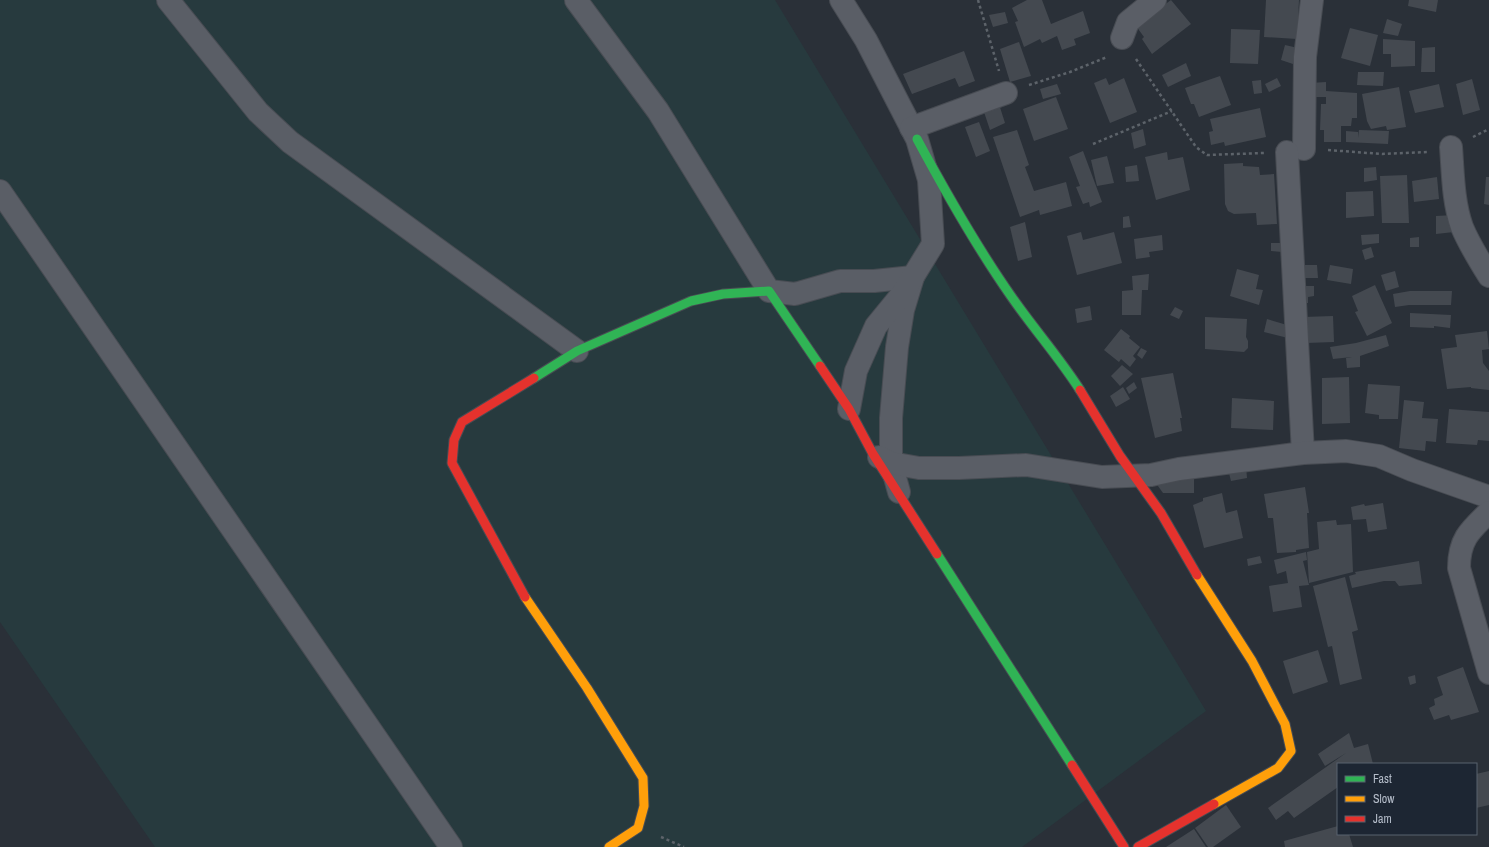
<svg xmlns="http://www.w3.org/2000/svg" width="1489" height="847" font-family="'Archivo Narrow',sans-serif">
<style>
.green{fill:#273a3e}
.building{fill:#444950}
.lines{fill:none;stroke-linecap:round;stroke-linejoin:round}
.street-casing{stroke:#484c53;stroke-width:24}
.fast-casing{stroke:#484c53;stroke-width:11}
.slow-casing{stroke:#484c53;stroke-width:11}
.jam-casing{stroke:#484c53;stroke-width:11}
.path{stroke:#5d636a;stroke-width:2.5;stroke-dasharray:3 3;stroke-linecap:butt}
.street{stroke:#5a5e66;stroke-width:22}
.fast{stroke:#30b455;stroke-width:9}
.slow{stroke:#ff9f0a;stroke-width:9}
.jam{stroke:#e5322d;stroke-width:9}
</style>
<rect width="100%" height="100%" fill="#2a3038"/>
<path class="green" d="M0,0h775l431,711 -184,136h-867l-155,-225z"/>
<g class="building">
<path d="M1027,0h15l9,24 32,-13 7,22 -16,6 2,6 -14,5 -5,-14 -15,7 -2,-4 -16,8 -9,-25 3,-1 -6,-13z"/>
<path d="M1171,0l20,24 -39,30 -10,-15 2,-2 -8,-11z"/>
<path d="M1266,0h33l-2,39 -33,-2z"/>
<path d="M1409,0h29l-2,12 -28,-6z"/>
<path d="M1005,12l3,11 -15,4 -4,-12z"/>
<path d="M1387,19l15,5 -4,12 -15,-3z"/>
<path d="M1350,28l28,7 -8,31 -29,-8z"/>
<path d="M1231,29l29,1 -2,34 -28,-1z"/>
<path d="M1383,39l32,2v25l-24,1v-13h-8z"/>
<path d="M1019,42l12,34 -21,6 -10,-33z"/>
<path d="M1285,45l13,3 -5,16 -12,-4z"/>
<path d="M1435,47v25h-14l1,-24z"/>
<path d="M964,51l11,30 -16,6 -4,-9 -43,16 -9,-20z"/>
<path d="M1186,63l5,13 -23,11 -6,-12z"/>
<path d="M1358,72h26l-1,14 -26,-1z"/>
<path d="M1220,76l11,29 -32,12 -5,-13h-3l-6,-16z"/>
<path d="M1106,78l3,7 15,-7 13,34 -27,11 -16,-40z"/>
<path d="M1277,78l4,8 -12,6 -4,-8z"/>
<path d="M1472,79l8,31 -17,5 -7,-31z"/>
<path d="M1261,80l1,13 -8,1 -2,-13z"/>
<path d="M1326,82v9l31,2v25h-5l-1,8h-10v16h-17v-12h-4l1,-26h5v-7h-16v-14z"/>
<path d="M1057,84l4,10 -18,5 -3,-10z"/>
<path d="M1439,84l5,23 -29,6 -6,-22z"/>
<path d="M1399,87l7,40 -19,3 -1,-4 -15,3 -4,-8 -5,-27z"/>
<path d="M1056,97l12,32 -34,12 -11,-32z"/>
<path d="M998,101l7,22 -15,7 -8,-24z"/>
<path d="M1260,108l6,29 -41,9 -1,-4 -13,3 -2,-13 4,-1 -3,-12z"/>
<path d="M979,122l11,29 -14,6 -11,-30z"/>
<path d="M1143,129l3,16 -12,4 -3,-16z"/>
<path d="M1017,130l12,35 -4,2 9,24 32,-9 6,24 -32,9 -1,-5 -19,7 -27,-80z"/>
<path d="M1359,130l30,1 -1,13 -42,-2v-11l12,1v6z"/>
<path d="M1083,151l19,51 -12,5 -1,-5 -6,2 -7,-17 4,-1 -11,-29z"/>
<path d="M1167,152l1,8 15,-3 7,33 -34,10 -11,-43z"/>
<path d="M1107,156l7,27 -17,3 -6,-26z"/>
<path d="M1243,163v3l16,1 1,8 14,-1 3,50 -20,1 -1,-12 -22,1 -6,-3 -3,-7 -1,-40z"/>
<path d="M1137,165l2,16 -13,1 -1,-15z"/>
<path d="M1376,167l1,13 -13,2v-14z"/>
<path d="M1407,175l2,48h-27l-2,-47z"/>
<path d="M1437,177l2,22 -25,3 -2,-21z"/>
<path d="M1486,177h3v28l-5,-1z"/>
<path d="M1373,191l1,25 -28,2v-26z"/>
<path d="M1454,215v17l-18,2v-18z"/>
<path d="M1129,216l2,11 -8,1v-11z"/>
<path d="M1025,222l7,35 -14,4 -8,-34z"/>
<path d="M1081,232l2,8 31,-8 8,31 -45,12 -10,-39z"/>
<path d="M1379,234v9l-17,2 -1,-10z"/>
<path d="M1162,235l1,15 -14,2 1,5 -14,2 -2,-20z"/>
<path d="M1419,237v10h-9v-9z"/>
<path d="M1271,243h11v9l-11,-1z"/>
<path d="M1371,247l3,10 -9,3 -3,-10z"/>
<path d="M1303,265h14l1,13h-15z"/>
<path d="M1330,265l23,4 -2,15 -24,-4z"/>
<path d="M1237,269l22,6 -3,14 7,1 -4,15 -29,-9z"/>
<path d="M1395,271l4,16 -13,4 -5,-16z"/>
<path d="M1149,274l-1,16h-6l-1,25h-19v-24l11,-1 -1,-14z"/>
<path d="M1375,285l17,38 -25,13 -12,-24 3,-1 -6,-15z"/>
<path d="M1301,286h13v10l-6,1v6h-7z"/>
<path d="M1410,291h42l-1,14h-42l-14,2 -2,-13z"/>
<path d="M1090,306l2,14 -15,3 -2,-14z"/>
<path d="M1175,307l8,4 -4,8 -9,-4z"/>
<path d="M1410,313l41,2 -1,13 -16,-2v2l-24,-1z"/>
<path d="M1333,316l1,26 -28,1 -3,-26z"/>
<path d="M1205,317l42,2 -1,18 2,4v7l-4,4 -39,-3z"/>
<path d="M1267,319l20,6 1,13 -24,-6z"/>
<path d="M1121,329l9,7 -1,2 11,9 -7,9 3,3 -6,8 -9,-8 -2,3 -15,-12z"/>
<path d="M1487,331l2,18 -7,1 1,13 6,8v19l-18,-2v-1l-24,2 -6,-40 16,-2 -2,-12z"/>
<path d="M1386,335l3,11 -29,10v11l-13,1 -1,-10 6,-1 -19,2 -3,-12 26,-4z"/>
<path d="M1141,348l6,3 -5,8 -5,-4z"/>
<path d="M1122,365l11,9 -13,12 -9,-10z"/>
<path d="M1173,373l9,45h-2l2,13 -27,7 -14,-60z"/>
<path d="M1349,377l1,46 -28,1v-46z"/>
<path d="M1134,382l3,6 -8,6 -3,-6z"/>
<path d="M1368,384l32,2 -2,33h-19v-4l-14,-2z"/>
<path d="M1123,387l7,12 -14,8 -6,-11z"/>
<path d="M1232,398l42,3 -1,29 -42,-2z"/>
<path d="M1404,400l20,2 -2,16 16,1 -2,23 -10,-1 -1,10 -26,-3z"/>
<path d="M1449,409l40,3v29l-11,-1 -1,5 -31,-2z"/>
<path d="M1246,467l1,11 -16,3 -3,-12z"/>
<path d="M1194,473v20h-31l-5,-7v-9z"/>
<path d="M1305,487l4,26h-2l2,35 -13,2v2l-19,1 -4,-35h-5l-4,-24z"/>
<path d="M1222,493l4,20 11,-3 6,28 -39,10 -11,-43 10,-4v-3z"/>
<path d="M1383,503l4,26 -19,3 -2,-13 -13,1 -2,-13 13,-3 1,2z"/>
<path d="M1336,520l1,5 14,-1 2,48 -44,11 -2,-31 12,-3 -2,-27z"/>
<path d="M1306,552l1,8 -4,1 6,24 -10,1 3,21 -29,5 -4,-26 19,-3 -2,-12 -9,3 -3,-14z"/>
<path d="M1260,556l2,7 -14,3 -1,-7z"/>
<path d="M1419,561l3,23 -23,2 -4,-5h-11l-32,7 -3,-12 7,-2 -1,-2z"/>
<path d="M1345,577l13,53 -6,2 10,47 -22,6 -8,-39 -4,1 -15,-61z"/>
<path d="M1318,650l10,32 -35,12 -10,-33z"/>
<path d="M1463,667l16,45 -28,8 -2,-5 -15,5 -5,-12 6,-3 -1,-6 9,-4 -6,-18z"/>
<path d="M1415,675l1,8 -6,2 -2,-8z"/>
<path d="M1349,733l5,15 14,-4 5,20h-35v23l-44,31 -6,-7 -12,9 -8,-12 78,-55 -21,13 -7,-12z"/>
<path d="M1489,771v34l-13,3v-34z"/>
<path d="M1226,805l15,22 -28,20h-5l-13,-19z"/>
<path d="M1338,826v8h11l4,13h-68l-1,-6z"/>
<path d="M1194,829l12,18h-40z"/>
</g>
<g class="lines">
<defs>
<g id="street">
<path d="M168,0l90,112 32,30 287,209"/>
<path d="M576,0l82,111 111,180 26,3 45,-13h34l39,-4 -10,33 -6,37 -6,71v45l8,29"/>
<path d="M841,0l25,40 51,99 12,41 4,64 -30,49 -27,33 -20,45 -7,38"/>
<path d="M1122,38l6,-16 27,-22"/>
<path d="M911,128l95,-35"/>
<path d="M1451,147c2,26 2,55 11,80 7,17 17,33 27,49"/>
<path d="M1304,149l1,-92 7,-57"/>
<path d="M1287,152l16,301"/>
<path d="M0,191l451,656"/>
<path d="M879,457l12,6 28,5h40l67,-3 76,12 49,-2 28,-6 124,-16 43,-2 33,5 33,14 77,27"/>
<path d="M1489,512c-20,19 -30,28 -30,56l30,105"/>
</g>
<g id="fast">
<path d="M917,139c29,54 59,107 94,157 22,32 48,61 69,94"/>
<path d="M534,378l43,-27 114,-50 32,-7 46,-3 51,75"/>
<path d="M937,554l135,211"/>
</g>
<g id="slow">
<path d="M1197,575l55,86 33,63 6,27 -13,17 -64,36"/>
<path d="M525,597l62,91 56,90 1,28 -6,22 -29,19"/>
</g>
<g id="jam">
<path d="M820,366l29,43 24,45 64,100"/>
<path d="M1080,390l40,66 41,57 36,62"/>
<path d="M525,597l-73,-134 2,-23 8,-18 72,-44"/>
<path d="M1072,765l52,82"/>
<path d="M1138,847l76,-43"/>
</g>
</defs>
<use href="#street" class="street-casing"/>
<use href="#fast" class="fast-casing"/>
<use href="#slow" class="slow-casing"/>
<use href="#jam" class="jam-casing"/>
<g class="path">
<path d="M978,0l21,71"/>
<path d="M1136,59l60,88 11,8 57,-2"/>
<path d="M1029,85l41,-13 37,-15"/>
<path d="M1473,137l16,-8"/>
<path d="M1093,144l79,-33"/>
<path d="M1328,150l54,4 45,-2"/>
<path d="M661,837l23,10"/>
</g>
<use href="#street" class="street"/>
<use href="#fast" class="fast"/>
<use href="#slow" class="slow"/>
<use href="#jam" class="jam"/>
</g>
<rect x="1337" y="763" width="140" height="72" fill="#1d2633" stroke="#59626f"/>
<rect x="1345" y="776" width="20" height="6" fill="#30b455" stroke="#59626f"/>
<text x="1373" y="783" font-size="12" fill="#b4bcc9">Fast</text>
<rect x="1345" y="796" width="20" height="6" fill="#ff9f0a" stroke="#59626f"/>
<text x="1373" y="803" font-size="12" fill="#b4bcc9">Slow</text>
<rect x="1345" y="816" width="20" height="6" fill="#e5322d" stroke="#59626f"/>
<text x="1373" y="823" font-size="12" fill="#b4bcc9">Jam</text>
</svg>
